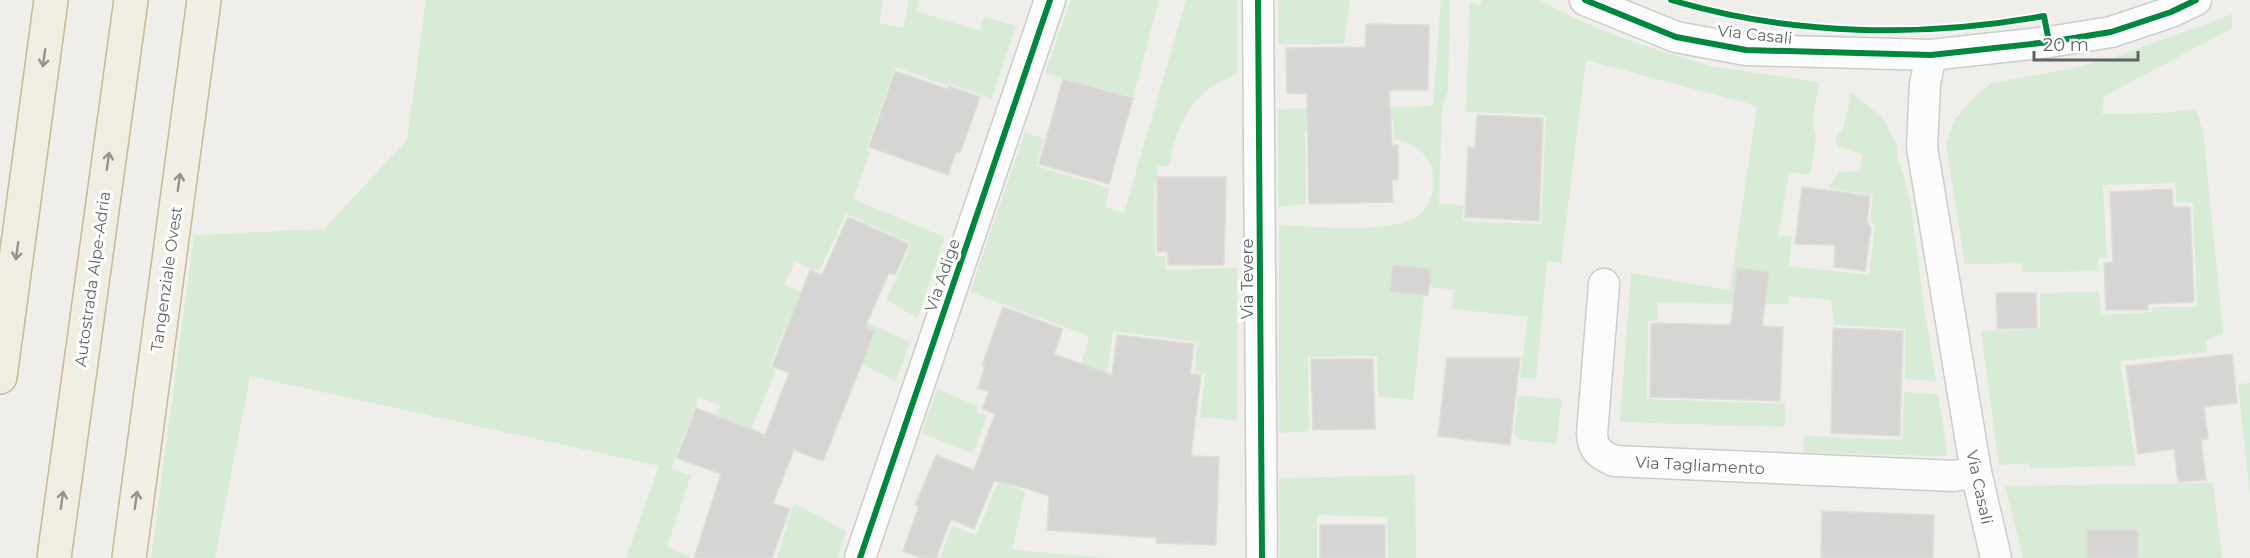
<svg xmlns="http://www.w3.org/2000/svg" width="2250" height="558" font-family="Montserrat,sans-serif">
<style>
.green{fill:#d8ebd6}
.building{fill:#d6d5d3;stroke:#deddd9;stroke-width:1.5}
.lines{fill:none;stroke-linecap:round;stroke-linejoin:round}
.minor-casing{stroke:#cbcccc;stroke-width:33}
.trunk-casing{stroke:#c8b996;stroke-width:36}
.motorway-casing{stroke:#c8b996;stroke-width:36}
.minor{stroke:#fdfcfc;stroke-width:30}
.trunk{stroke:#f2f0e6;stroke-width:33}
.motorway{stroke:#f0ede3;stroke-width:33}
.cycleway-casing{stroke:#fff;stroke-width:10}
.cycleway{stroke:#00873e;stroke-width:6}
.oneway{stroke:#929393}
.oneway2{stroke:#929494}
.labels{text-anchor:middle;stroke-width:6;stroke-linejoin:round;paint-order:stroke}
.street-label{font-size:16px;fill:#5f6368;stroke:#fff}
</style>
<rect width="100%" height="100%" fill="#efeeea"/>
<g class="green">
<path d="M426,0h457l-4,23 24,5 6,-28h10l-3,11 64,20 4,-14 32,9 -25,73 -42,-16 -3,2 -51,-18 -29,83 4,2 -17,47 91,38 -26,81 -32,-18 26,-57 -66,-29 -27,58 -24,-10 -11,23 126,57 -14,39 -61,-29 1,-4 -51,-20 -16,39 7,3 -24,58 9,4 -1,4 -31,14 10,-26 -23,-9 4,-10 -21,-8 -28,72 20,6 -24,72 23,9v2h-64l33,-92 -409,-90 -35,182h-64l43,-323 130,-6 83,-89z"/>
<path d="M1071,0h88l-26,97 -88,-24z"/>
<path d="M1186,0h51v73c-11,7 -24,12 -33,20 -22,19 -30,46 -35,73h-11l-4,26 1,64 10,1v13l72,-2v153l-37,-4 5,-43 -10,-2 2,-30 -84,-11 -8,58 -29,-5 13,-48 -119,-44 55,-160 19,7 -8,27 74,22 -5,19 19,6z"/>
<path d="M1278,0h72l-6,44h-66z"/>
<path d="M1441,0h9l-2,91 -6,18 -3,95 25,1 -2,16 79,3 5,-109 -80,-3 4,-110 9,4 3,-6h58l32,17 42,18 49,17 47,14 109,16 -7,39 4,16 -6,38 -21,-3 -11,63 14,2 -3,29 80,9 6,-48 -5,-6 3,-26 -45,-7 11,-16 21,-1 3,-16 -25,-9 -3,-7 8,-10 9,-36 31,25 14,28 1,13 12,39 14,110 12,73 -31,-2v-50l-71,-4 -3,-25 -42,-4 -1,8 -130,-1 -1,18h-9l-1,78 138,5v23l-165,-5 11,-149 99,17 27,-184 -171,-46 -25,203 -14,-2 -11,118 -16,-2 8,-60 -76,-8 2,-19 -29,-4 -12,114 -35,-3 -1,-41 -69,1 1,74 -30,2v-208c33,1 110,9 137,-8 8,-4 13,-14 16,-22 7,-28 -9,-53 -38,-55v-20l-65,2v7l-24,2 1,73 -28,3v-98l155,-3z"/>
<path d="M2233,14l-2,15 -127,67 -2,18 59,-1 35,-4 7,23 20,202 -17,6 1,12 -87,9 16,105 -106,2 -1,-5 -30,2 -18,-134 59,-2v-36l59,-1 2,23 51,-3 1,-5h44l-4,-104h-16l-2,-20 -72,2 4,73h-9l1,13 -76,1 -2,-9 -56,1 -19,-120 8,-24 22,-25 15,-12 79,-14 45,-12z"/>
<path d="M2250,383v113l-12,-112z"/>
<path d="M937,389l41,17 -1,6 10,4 -14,38 -51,-21z"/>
<path d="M1904,392l34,2 9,57 -2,5 -142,-3 1,-17 98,4z"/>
<path d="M1518,395l44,4 -6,45 -38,-5 -4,-6z"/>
<path d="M1415,475l1,83h-28l-1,-41 -70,-2v43h-37l-1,-80z"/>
<path d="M999,481l26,11 -13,58 99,8h-171l12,-32 24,9z"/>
<path d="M2213,483l9,75h-199l-18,-72z"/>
<path d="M794,503l52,28 -9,27h-60z"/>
</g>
<g class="building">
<path d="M1366,24l63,1 -1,65h-39l3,55h6v34l-6,1 1,22 -84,2 -2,-110 -20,-1 -1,-45 79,-1z"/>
<path d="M895,71l52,18 2,-3 31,11 -20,56 -4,-1 -8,23 -79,-28z"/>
<path d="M1063,79l70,19 -24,86 -70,-20z"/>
<path d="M1477,115l66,3 -4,103 -74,-4 3,-70 7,1z"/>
<path d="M1157,177h69l-2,88h-56v-13h-11z"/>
<path d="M1802,187l68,9 -3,25 4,7 -6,43 -31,-4 1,-22 -40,-1z"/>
<path d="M2172,189l1,18h17l4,95 -46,2v6h-42l-2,-47 9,-1 -3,-70z"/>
<path d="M848,217l61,27 -14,31 -6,-2 -24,54 10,4 -52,130 -29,-11 -21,53 17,6 -18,49h-78l27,-84 -44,-16 19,-50 69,27 24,-62 -17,-7 38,-96 12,5z"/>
<path d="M1393,265l38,4 -3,27 -38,-5z"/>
<path d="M1737,268l32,4 -7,54 21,1 -3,74 -130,-4 1,-74 80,2z"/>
<path d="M1996,293h40l1,35 -40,1z"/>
<path d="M1003,307l60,22 -9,25 58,21 5,-40 77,9 -4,30 11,1 -10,81 28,1 -3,88 -60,-2 1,-5 -110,-8 2,-34 -24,-8 -31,-7 -20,48 -23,-10 -15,39h-14l-19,-7 16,-45 -4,-1 21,-50 38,15 21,-56 -13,-5 7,-17 -11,-4 7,-22 -3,-1z"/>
<path d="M1833,328l70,3 -3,105 -69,-3z"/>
<path d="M2232,354l5,49 -33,4 4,32 -7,1 5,40 -28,2 -4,-33 -36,5 -12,-88z"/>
<path d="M1447,358h73l-10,87 -72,-9z"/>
<path d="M1311,359h62l2,70 -62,1z"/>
<path d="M1822,511l112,4 -1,43h-112z"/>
<rect x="1320" y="525" width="65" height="33"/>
<rect x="2087" y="530" width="51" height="28"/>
</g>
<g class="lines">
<defs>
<g id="minor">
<path d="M1258,0l4,558"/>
<path d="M1585,0l91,37 70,13 185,5 118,-13 62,-10 60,-20 25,-12"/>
<path d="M1931,55l-6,29 -3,63 54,325 20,86"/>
<path d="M1604,284l-12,150c1,16 7,20 22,27l340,15 22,-4"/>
<path d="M860,558l190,-558"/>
</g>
<path id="trunk" d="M129,558l75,-558"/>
<g id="motorway">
<path d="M0,377l51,-377"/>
<path d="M54,558l77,-558"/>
</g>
</defs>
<use href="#minor" class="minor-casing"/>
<use href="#trunk" class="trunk-casing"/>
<use href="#motorway" class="motorway-casing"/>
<use href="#minor" class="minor"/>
<use href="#trunk" class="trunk"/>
<use href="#motorway" class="motorway"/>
<defs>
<g id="cycleway">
<path d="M1258,0l4,558"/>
<path d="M1585,0l91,37 70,13 185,5 118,-13 62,-10 60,-20 25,-12"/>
<path d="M1671,0c120,36 251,38 373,16l5,26"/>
<path d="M860,558l190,-558"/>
</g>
</defs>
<use href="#cycleway" class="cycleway-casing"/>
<use href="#cycleway" class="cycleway"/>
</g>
<defs><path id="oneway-shaft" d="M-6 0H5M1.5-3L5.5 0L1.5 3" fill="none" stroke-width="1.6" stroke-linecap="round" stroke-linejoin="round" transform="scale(1.5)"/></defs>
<g class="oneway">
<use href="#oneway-shaft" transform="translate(44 58) rotate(98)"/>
<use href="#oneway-shaft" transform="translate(108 161) rotate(-82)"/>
<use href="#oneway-shaft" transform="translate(17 251) rotate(98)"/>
<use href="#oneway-shaft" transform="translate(62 500) rotate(-82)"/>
</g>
<g class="oneway2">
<use href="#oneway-shaft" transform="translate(179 182) rotate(-82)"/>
<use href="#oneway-shaft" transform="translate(136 500) rotate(-82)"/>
</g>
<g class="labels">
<g class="street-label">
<text transform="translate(1755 34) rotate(6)" y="6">Via Casali</text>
<text transform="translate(942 275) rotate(-71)" y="6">Via Adige</text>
<text transform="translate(92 279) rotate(-82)" y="6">Autostrada Alpe-Adria</text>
<text transform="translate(166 279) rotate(-82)" y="6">Tangenziale Ovest</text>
<text transform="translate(1247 279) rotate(-90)" y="6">Via Tevere</text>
<text transform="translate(1700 465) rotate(3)" y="6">Via Tagliamento</text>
<text transform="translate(1980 487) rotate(78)" y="6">Via Casali</text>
</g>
</g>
<path d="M2034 51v9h104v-9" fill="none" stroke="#5f6368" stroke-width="3"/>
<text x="2043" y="51" font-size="18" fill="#5f6368" stroke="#ffffff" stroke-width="4.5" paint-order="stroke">20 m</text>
</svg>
